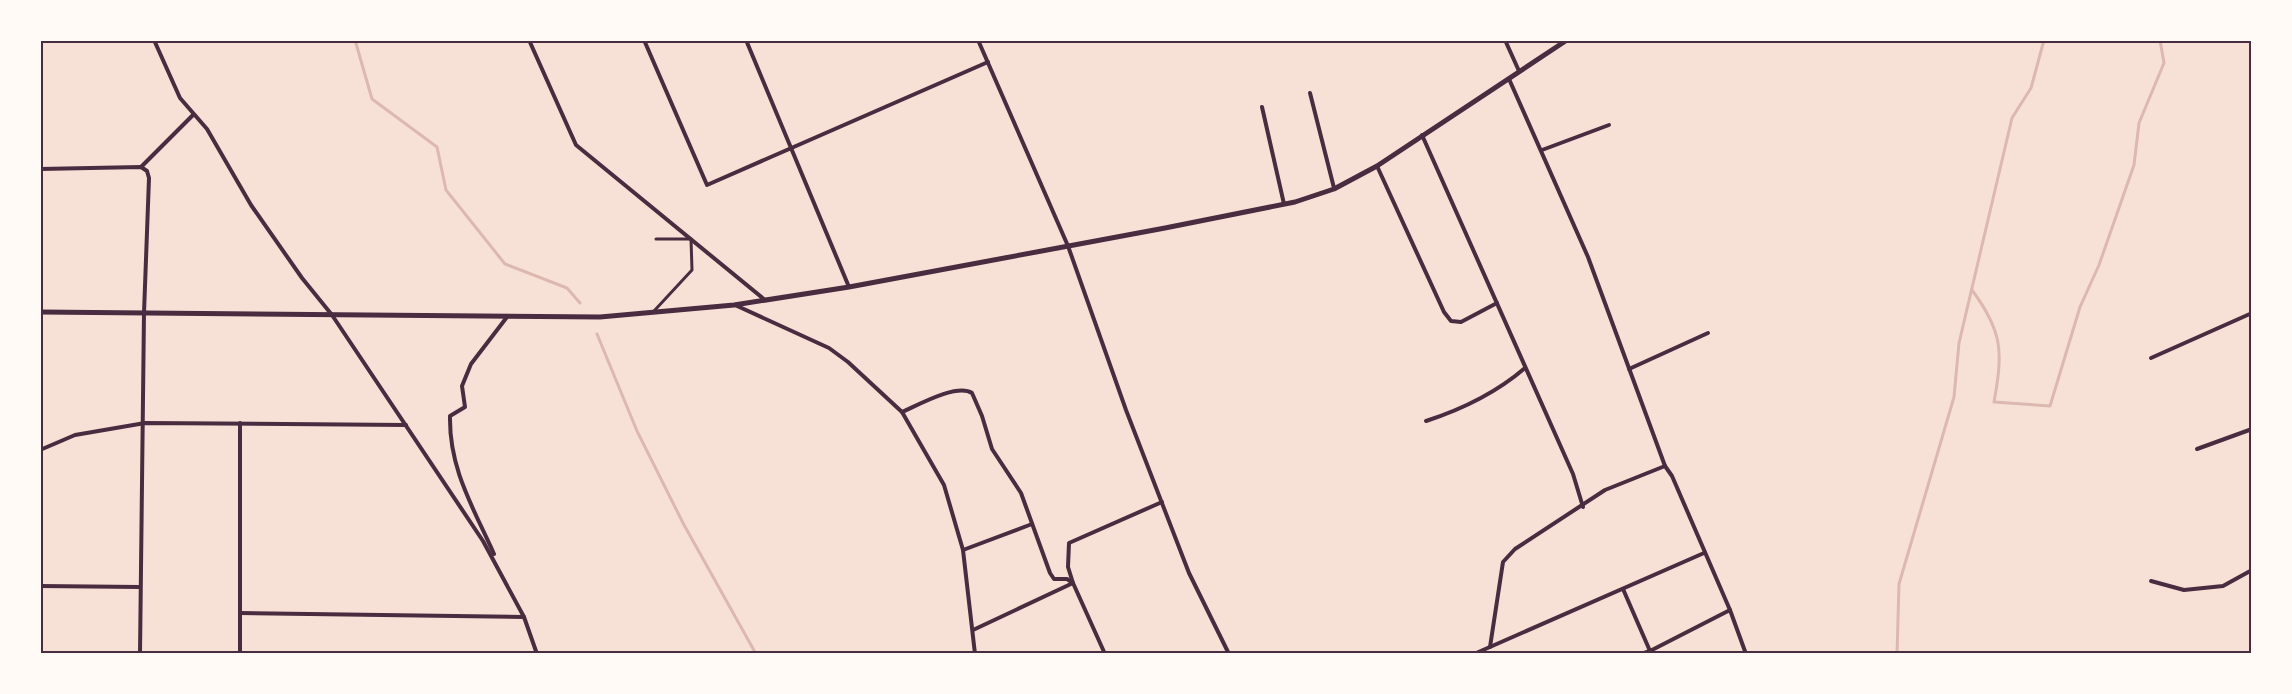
<svg xmlns="http://www.w3.org/2000/svg" width="2292" height="694" font-family="Karla,sans-serif">
<style>
.lines{fill:none;stroke-linecap:round;stroke-linejoin:round}
.stream{stroke:#dcb8b0;stroke-width:3}
.pedestrian{stroke:#4a2c40;stroke-width:3}
.minor{stroke:#4a2c40;stroke-width:4}
.tertiary{stroke:#4a2c40;stroke-width:5}
.neatline{fill:none;stroke:#4a2c40;stroke-width:2}
</style>
<rect width="100%" height="100%" fill="#f7e1d7"/>
<g class="lines">
<g class="stream">
<path d="M355,40l17,59 65,48 9,43 59,74 62,24 13,15"/>
<path d="M1972,290c31,42 31,62 22,112l56,4 30,-99 19,-42 35,-100 5,-42 25,-60 -4,-23"/>
<path d="M597,334l40,97 46,92 73,131"/>
<path d="M1897,654l2,-70 55,-187 5,-54 53,-225 19,-30 13,-48"/>
</g>
<path class="pedestrian" d="M654,311l38,-41 -1,-31h-35"/>
<g class="minor">
<path d="M154,40l26,58 27,31 44,76 51,73 30,37 151,226 41,76 13,37"/>
<path d="M529,40l47,105 189,155"/>
<path d="M644,40l63,145 281,-123"/>
<path d="M746,40l103,247"/>
<path d="M978,40l90,206 58,164 63,163 40,81"/>
<path d="M1505,40l14,31"/>
<path d="M1509,79l79,178 77,209 7,10 58,134 16,44"/>
<path d="M1310,93l24,95"/>
<path d="M1262,107l22,97"/>
<path d="M1422,135l151,339 10,33"/>
<path d="M1542,150l67,-25"/>
<path d="M1377,166l67,146 7,9 10,1 36,-19"/>
<path d="M141,167l52,-52"/>
<path d="M40,169l101,-2 6,4 2,7 -5,135 -4,341"/>
<path d="M735,305l94,43 19,14 54,50 42,73 19,65 12,104"/>
<path d="M2151,358l101,-45"/>
<path d="M1629,369l79,-36"/>
<path d="M902,412c16,-7 55,-29 70,-19l10,23 10,33 29,44 29,80 4,6h13l6,4 32,71"/>
<path d="M1426,421c37,-12 70,-28 99,-53"/>
<path d="M2197,449l55,-20"/>
<path d="M40,450l35,-15 70,-12 261,2"/>
<path d="M963,550l69,-26"/>
<path d="M494,554c-21,-47 -45,-85 -44,-138l15,-9 -3,-21 9,-22 36,-47"/>
<path d="M2151,581l33,9 39,-4 29,-16"/>
<path d="M40,586l100,1"/>
<path d="M1623,589l27,62 80,-41"/>
<path d="M240,613l284,4"/>
<path d="M973,630l100,-47 -5,-16 1,-24 93,-41"/>
<path d="M1490,647l13,-85 12,-13 90,-59 60,-24"/>
<path d="M240,654v-231"/>
<path d="M1474,654l230,-101"/>
<path d="M1641,654l9,-3"/>
</g>
<path class="tertiary" d="M40,312l560,5 134,-12 115,-18 316,-59 130,-26 39,-13 43,-23 190,-126"/>
</g>
<rect width="2292" height="694" fill="none" stroke="#fffaf5" stroke-width="84"/>
<rect x="42" y="42" width="2208" height="610" class="neatline"/>
</svg>
